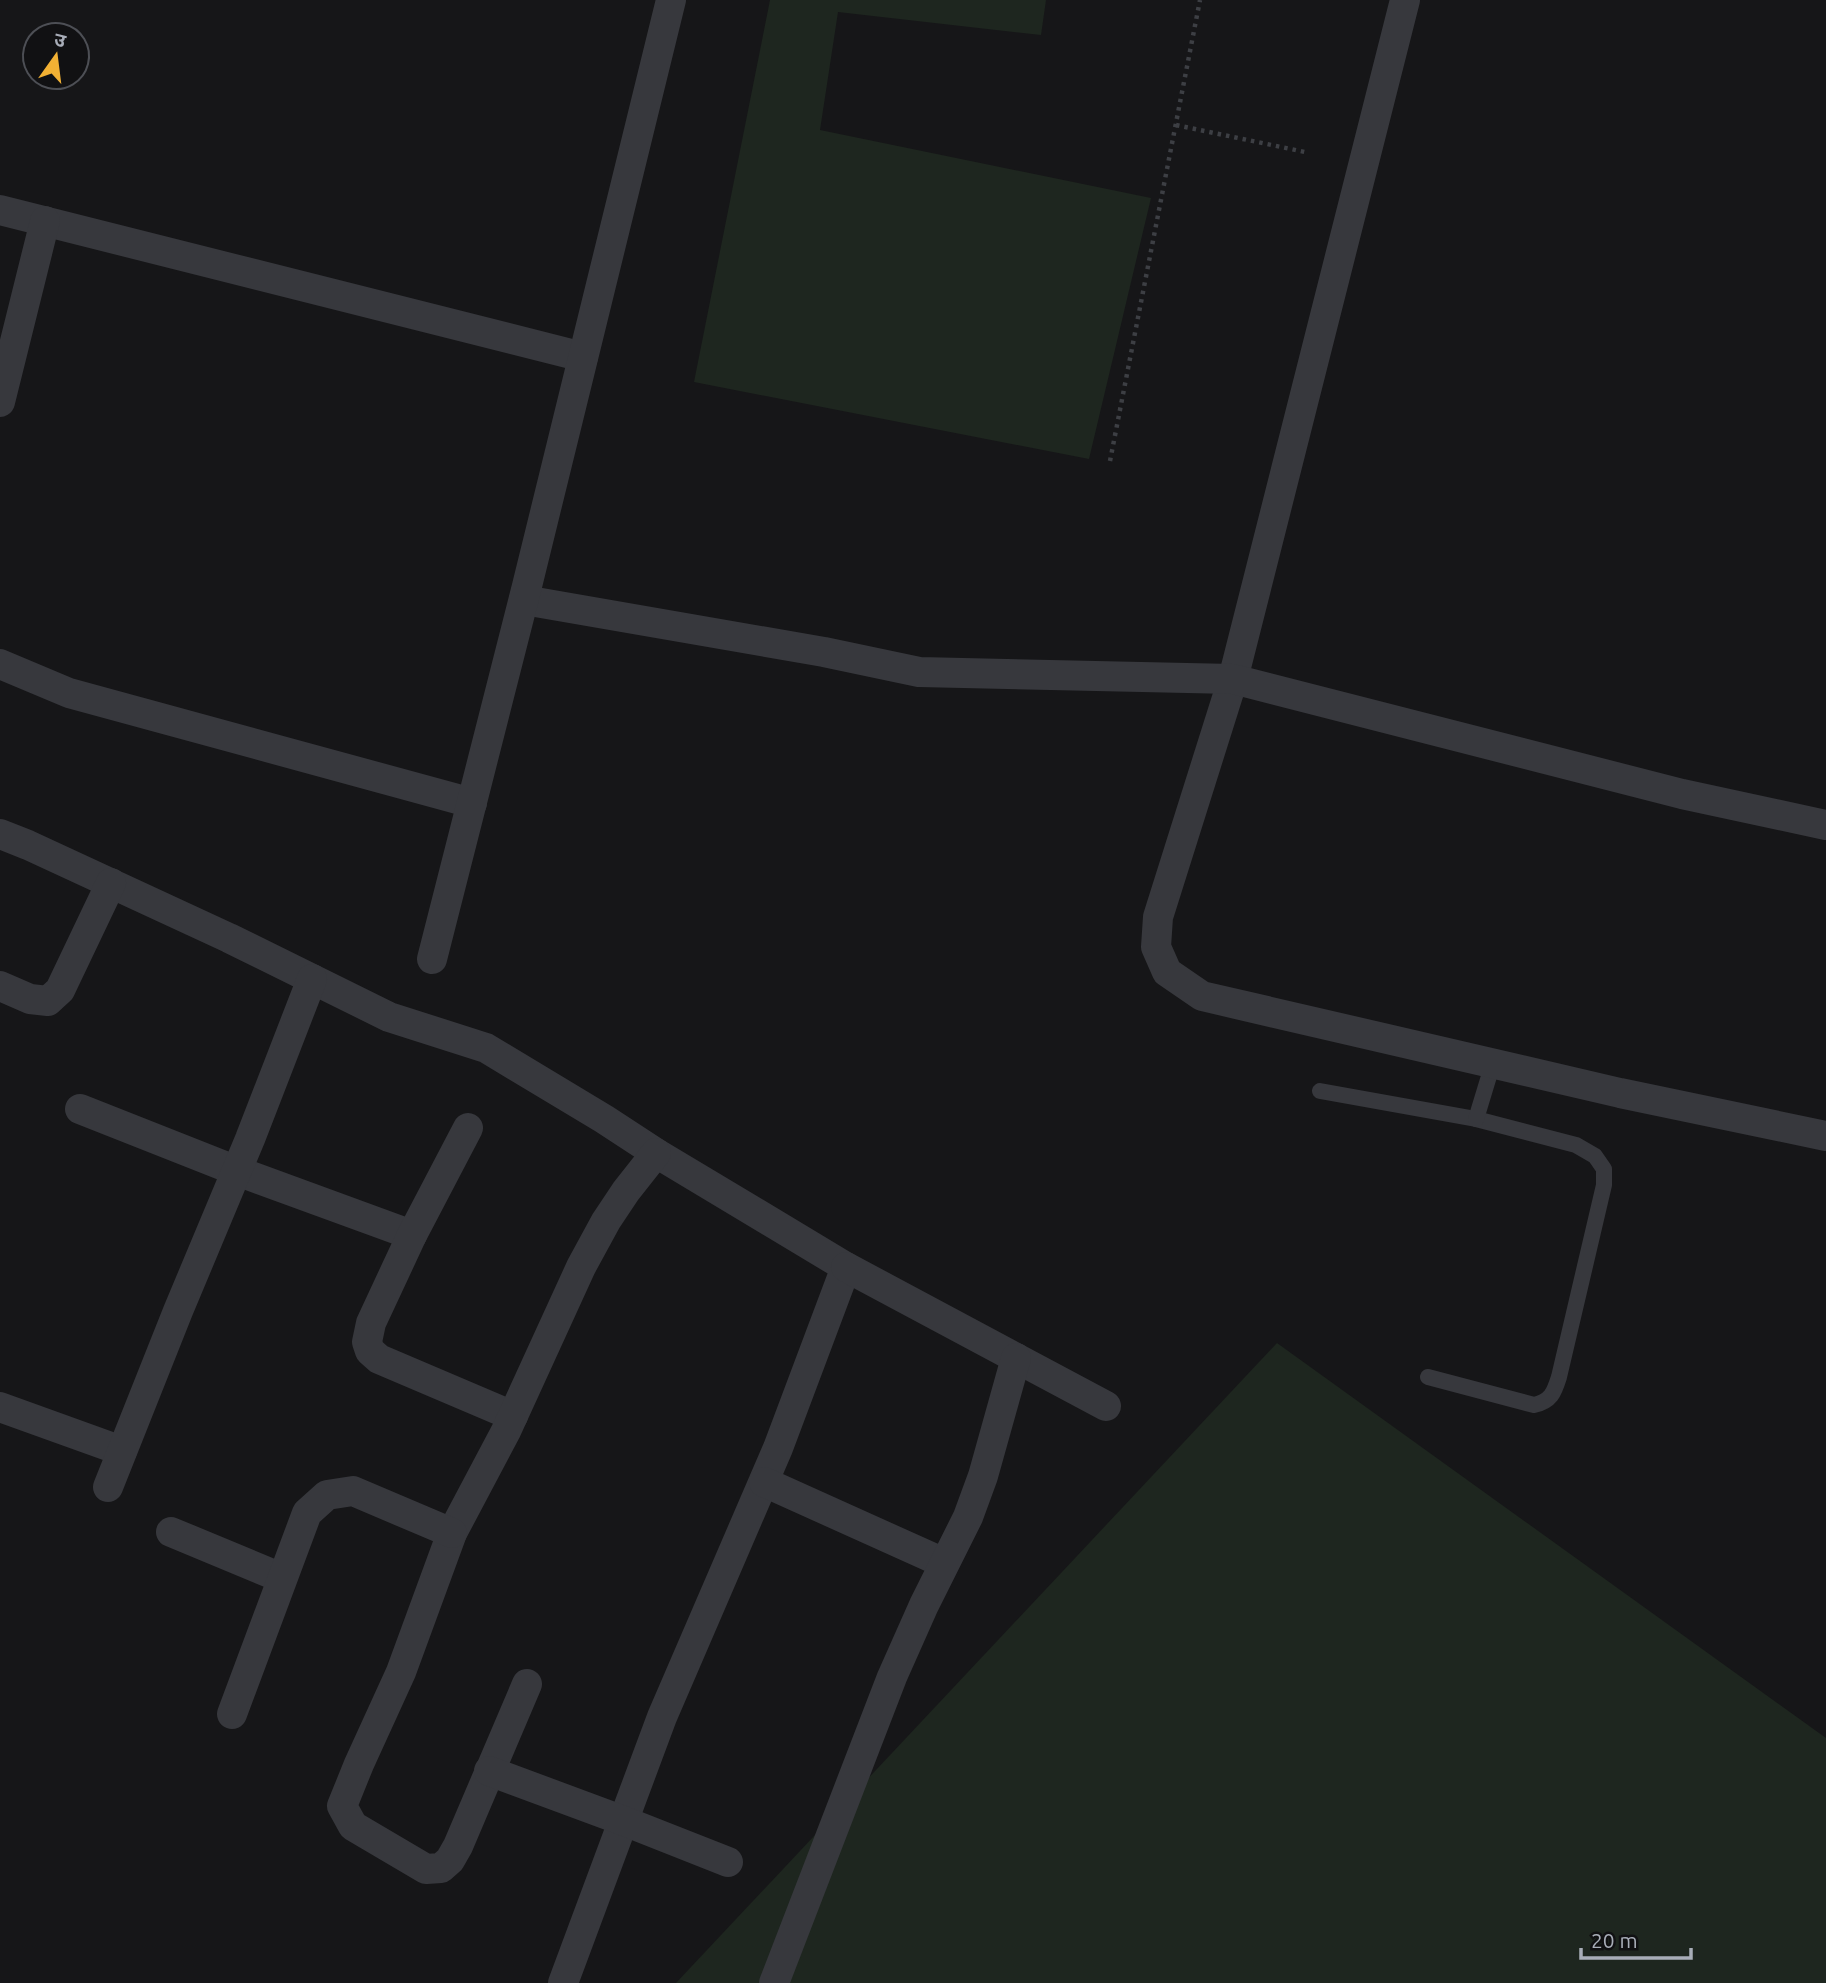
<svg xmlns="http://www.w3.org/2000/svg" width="1826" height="1983" font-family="Ubuntu,'Noto Sans Devanagari',sans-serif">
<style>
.green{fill:#1e261f}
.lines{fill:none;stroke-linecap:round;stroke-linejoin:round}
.path{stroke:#3d3f44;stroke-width:4.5;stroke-dasharray:3.5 5;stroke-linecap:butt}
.service{stroke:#37383d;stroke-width:16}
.minor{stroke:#37383d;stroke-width:30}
</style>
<rect width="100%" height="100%" fill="#161618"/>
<g class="green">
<path d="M770,0h276l-5,35 -203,-23 -18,118 331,68 -62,261 -395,-77z"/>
<path d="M1277,1343l549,395v245h-1150z"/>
</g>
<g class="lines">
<g class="path">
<path d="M1176,125l129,27"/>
<path d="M1110,461l90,-461"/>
</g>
<g class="service">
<path d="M1320,1091l156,28 100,26 19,11 9,13v16l-45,192c-5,16 -8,24 -25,28l-106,-28"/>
<path d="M1476,1119l17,-56"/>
</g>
<g class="minor">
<path d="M1405,0l-172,679 -75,238 -2,30 11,25 35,24 418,97 206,43"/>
<path d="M0,210l583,147"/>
<path d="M0,402l45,-181"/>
<path d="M524,600l300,52 95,20 314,7 449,115 144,31"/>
<path d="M0,664l69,29 403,110"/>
<path d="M0,834l28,11 201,93 160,79 97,31 118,71 52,34 190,114 -68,181 -116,269 -99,266"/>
<path d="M432,959l95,-373 144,-586"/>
<path d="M0,986l30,13 18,2 12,-11 51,-107"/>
<path d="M80,1109l157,62 175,64"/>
<path d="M468,1128l-56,107 -41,88 -4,19 3,9 9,8 134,57"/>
<path d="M846,1267l260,139"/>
<path d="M0,1407l122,44"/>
<path d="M764,1482l180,81"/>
<path d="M108,1487l70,-176 72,-172 62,-160"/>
<path d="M171,1532l111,46"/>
<path d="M527,1684l-69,162 -8,14 -9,8 -15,1 -73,-43 -11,-20 17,-42 42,-92 51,-139 54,-102 75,-164 25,-46 20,-30 30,-38"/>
<path d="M232,1714l75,-201 20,-18 26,-4 99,42"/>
<path d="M489,1771l135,50 104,41"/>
<path d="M774,1983l118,-306 32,-72 44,-88 15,-41 33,-118"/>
</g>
</g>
<g transform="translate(56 56) rotate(14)"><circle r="33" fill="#111113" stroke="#4d4f55" stroke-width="2"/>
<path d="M0-5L12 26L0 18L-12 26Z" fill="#f2b134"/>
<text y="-10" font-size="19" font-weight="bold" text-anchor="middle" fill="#a8adb8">उ</text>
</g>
<path d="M1581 1948v10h110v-10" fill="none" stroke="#a8adb8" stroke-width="3.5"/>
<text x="1591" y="1948" font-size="21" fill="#a8adb8" stroke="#111113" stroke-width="5" paint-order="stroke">20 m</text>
</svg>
